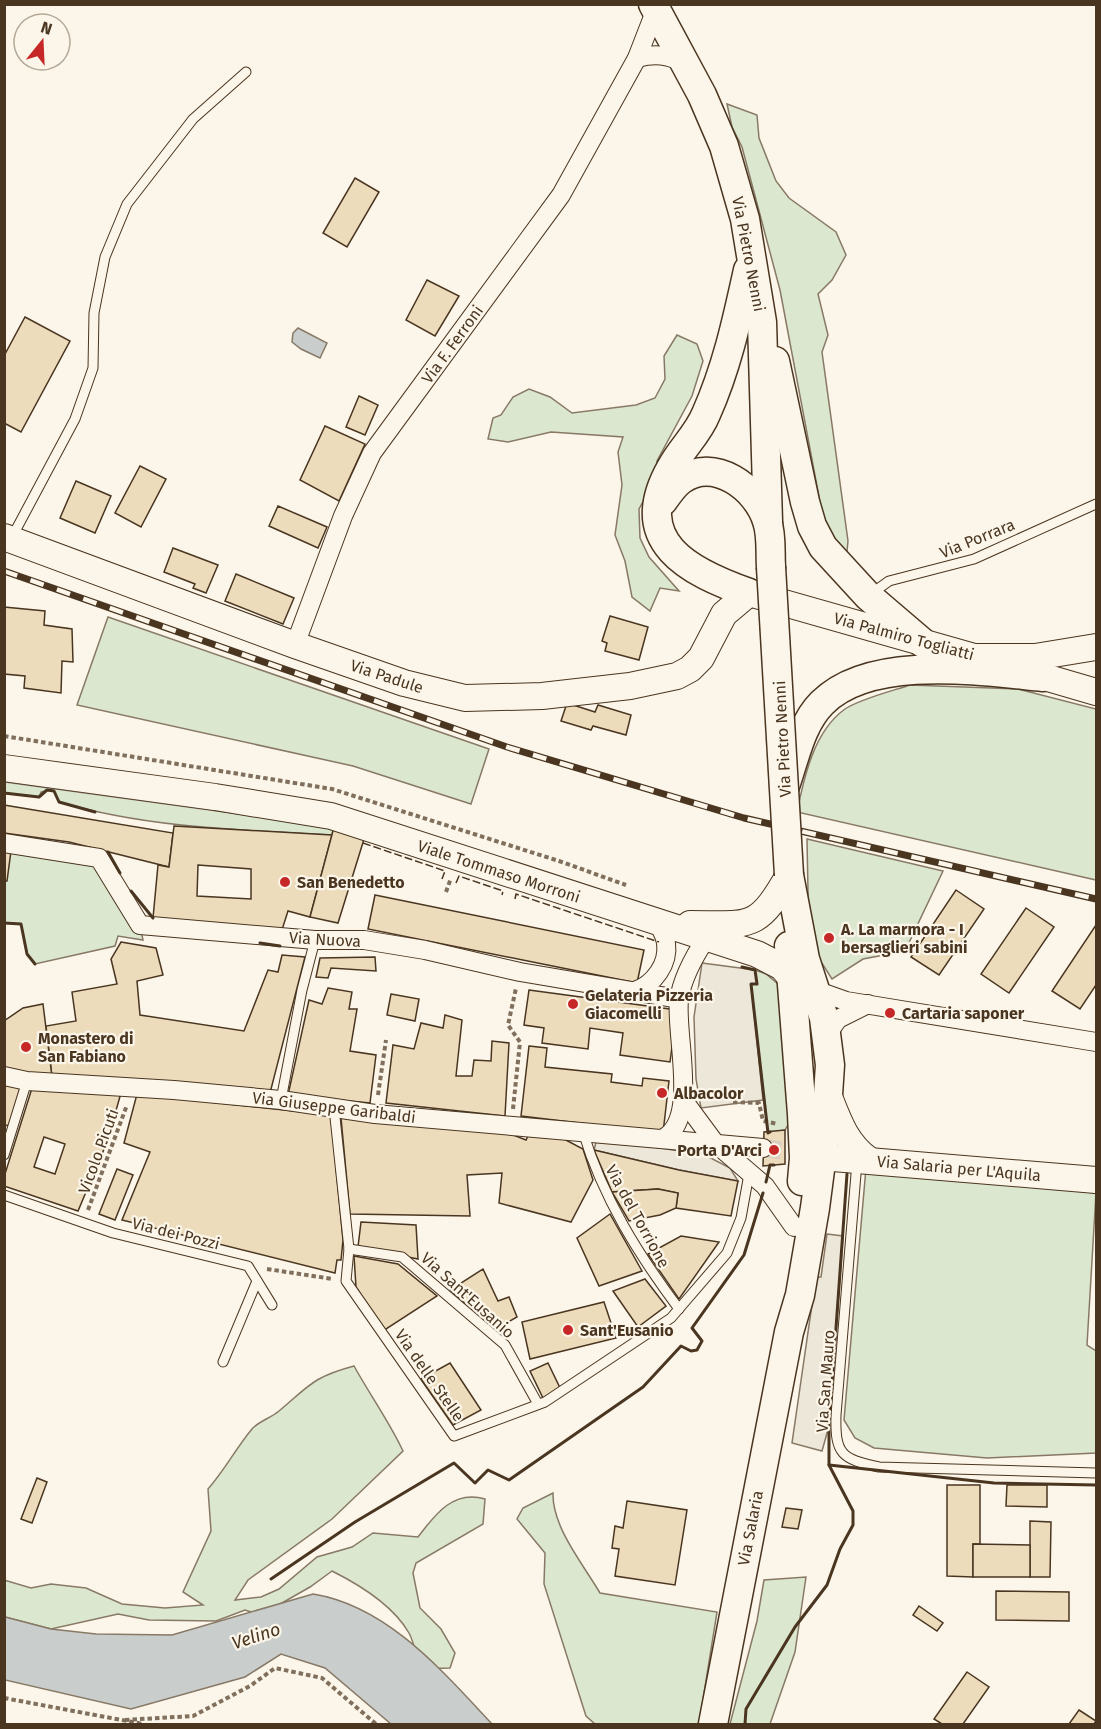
<svg xmlns="http://www.w3.org/2000/svg" width="1101" height="1729" font-family="'Fira Sans',sans-serif">
<style>
.green{fill:#dce7d0;stroke:#887966;stroke-width:1.5}
.parking{fill:#ede7d9;stroke:#887966;stroke-width:1.5}
.water{fill:#c9cecd;stroke:#887966;stroke-width:1.5}
.building{fill:#ecdcbc;stroke:#4a3520;stroke-width:1.5;fill-rule:evenodd}
.lines{fill:none;stroke-linecap:round;stroke-linejoin:round}
.street-tunnel{stroke:#d8cfc1;stroke-width:18;stroke-dasharray:18 9;stroke-linecap:butt}
.lane-casing{stroke:#4a3520;stroke-width:11}
.street-casing{stroke:#4a3520;stroke-width:20}
.secondary-casing{stroke:#4a3520;stroke-width:28}
.primary-casing{stroke:#4a3520;stroke-width:31}
.path{stroke:#7f6f5c;stroke-width:4;stroke-dasharray:4.5 3;stroke-linecap:butt}
.lane{stroke:#fbf6e9;stroke-width:9}
.street{stroke:#fbf6e9;stroke-width:18}
.secondary{stroke:#fbf6e9;stroke-width:26}
.primary{stroke:#fbf6e9;stroke-width:28}
.rail-casing{stroke:#4a3520;stroke-width:7}
.rail{stroke:#fbf6e9;stroke-width:4.5;stroke-dasharray:14;stroke-linecap:butt}
.primary-bridge-casing{stroke:#4a3520;stroke-width:31;stroke-linecap:butt}
.primary-bridge{stroke:#fbf6e9;stroke-width:28}
.fence{stroke:#4a3520;stroke-width:1.5;stroke-dasharray:8 3;stroke-linecap:butt}
.wall{stroke:#4a3520;stroke-width:3}
.poi-dot{fill:#c62828;stroke:#fbf6e9;stroke-width:2}
.labels{text-anchor:middle;stroke-width:4.5;stroke-linejoin:round;paint-order:stroke}
.street-label{font-size:16px;fill:#4a3520;stroke:#fbf6e9}
.poi-label{font-size:16px;font-weight:bold;fill:#4a3520;stroke:#fbf6e9;text-anchor:start}
.water-label{font-size:18px;font-style:italic;fill:#4a3520;stroke:#fbf6e9}
</style>
<rect width="100%" height="100%" fill="#fbf6e9"/>
<g class="green">
<path d="M727,104l30,11 2,23 17,43 13,17 47,34 10,23 -14,25 -14,14 10,41 -6,17 26,189 -1,10 -8,2 -15,-30 -44,-233 -38,-143 -10,-20z"/>
<path d="M677,335l20,9 6,17 -11,35 -35,65v16l-18,32 1,29 9,19 30,34 -19,-3 -10,23 -18,-14 -7,-36 -10,-26 7,-50 -4,-33 5,-15 -72,-5 -43,10 -20,-3 5,-21 8,-3 12,-18 16,-8 21,8 22,16 64,-8 19,-7 10,-19 -1,-23z"/>
<path d="M108,617l381,132 -18,55 -118,-38 -276,-61z"/>
<path d="M910,685l108,4 78,20v171l-299,-68c7,-35 17,-81 48,-103 15,-10 47,-18 65,-24z"/>
<path d="M5,782l329,45 -2,8c-92,-5 -184,-7 -273,-33l-5,-11 -6,-1 -7,2 -2,5 -34,-4z"/>
<path d="M807,839l136,32 -38,80 -42,8 -31,20 -23,-36z"/>
<path d="M11,851l88,7 41,67 3,15 -25,-4 -3,10 -80,18 -8,-10 -6,-30 -16,-1 -1,-42z"/>
<path d="M755,970l11,4 12,10 16,130 -9,16 -17,3 -17,-149h6z"/>
<path d="M866,1168l230,25 -9,152 9,6v102l-109,5 -113,-10 -19,-10 -11,-18z"/>
<path d="M354,1366c16,29 35,55 49,85l-71,68 -84,61 -13,20 26,-3 18,-8 38,-32 35,-10 21,-14 45,4c16,-21 35,-48 67,-38l-2,25 -67,39 -3,10 7,35 21,21 14,24 -5,15 -29,1c-4,-11 -7,-27 -12,-36 -16,-28 -49,-48 -77,-62l-22,16 -49,28 -16,-5 -29,11 -67,-1 -31,-6 -67,15 -46,-12 -1,-37 27,8 20,-4 35,4 36,16 43,4 38,-3 -20,-13 28,-61 -3,-42c17,-19 28,-41 44,-60 7,-8 19,-11 27,-18 31,-26 34,-34 75,-45z"/>
<path d="M553,1493c-1,34 30,71 47,100l117,19 -18,112h-104l-9,-8 -42,-132 1,-31 -28,-34 6,-11z"/>
<path d="M806,1577l-11,75 -25,72h-40l27,-103 7,-41z"/>
</g>
<g class="parking">
<path d="M702,963l53,7 2,14h-6l12,116 -62,8 -5,-29 -2,-62z"/>
<path d="M597,1138l108,17 25,13 8,13 -59,-11 -85,-20z"/>
<path d="M827,1234l16,2 -14,190 -7,25 -30,-8 24,-166h5z"/>
</g>
<g class="water">
<path d="M298,328l29,15 -7,15 -19,-9 -9,-7 1,-9z"/>
<path d="M313,1594c75,12 130,78 179,130h-101l-66,-56 -44,-14 -36,23 -114,32 -126,-29v-63l46,12 45,5 76,1z"/>
</g>
<g class="building">
<path d="M355,178l24,14 -32,55 -24,-14z"/>
<path d="M427,280l32,16 -24,40 -29,-16z"/>
<path d="M25,317l45,24 -49,91 -17,-9v-67z"/>
<path d="M359,396l19,9 -13,30 -19,-8z"/>
<path d="M325,426l40,18 -26,57 -39,-21z"/>
<path d="M140,466l26,13 -25,48 -26,-14z"/>
<path d="M76,481l35,15 -16,37 -35,-15z"/>
<path d="M278,506l49,21 -9,21 -49,-22z"/>
<path d="M173,548l45,17 -12,28 -13,-5 2,-4 -31,-12z"/>
<path d="M236,574l58,24 -11,26 -58,-23z"/>
<path d="M4,607l41,4 -1,14 28,4 1,33 -11,-1 -1,32 -37,-5 1,-12 -21,-2z"/>
<path d="M610,616l38,11 -9,33 -34,-9 2,-8 -5,-2z"/>
<path d="M567,703l28,9 3,-7 33,10 -5,20 -33,-9 -2,4 -30,-9z"/>
<path d="M4,805l169,28 -4,34 -100,-25 -65,-9z"/>
<path d="M174,826l158,9 -22,82 -22,-6 -7,22 -128,-15 5,-53 11,2zM198,865l53,4v30l-54,-3z"/>
<path d="M334,827l31,9 -27,87 -28,-6z"/>
<path d="M4,850l7,1 -4,30h-3z"/>
<path d="M956,890l28,19 -45,66 -28,-18z"/>
<path d="M375,895l269,55 -7,33 -269,-54z"/>
<path d="M1026,908l28,19 -45,66 -28,-19z"/>
<path d="M1096,925v60l-16,24 -28,-18z"/>
<path d="M121,942l35,6 7,27 -26,6 3,34 104,16 24,-61 10,2 4,-17 23,2 -35,136 -218,-16 -6,-51 30,-5 -4,-29 45,-8 -6,-25z"/>
<path d="M375,957l1,14 -45,-3 -3,10 -12,-1 4,-19z"/>
<path d="M328,988l24,4 -3,17h8l-7,42 26,4 -6,48 -82,-8 21,-95 13,4z"/>
<path d="M529,990l148,20 -7,52 -50,-7 3,-22 -33,-5 -2,21 -46,-6 2,-15 -20,-3z"/>
<path d="M391,994l28,5 -4,22 -28,-6z"/>
<path d="M43,1004l9,73 -48,-9v-47l19,-13z"/>
<path d="M445,1015l17,5 -6,56h16l2,-16 17,1 1,-20 17,2 -4,73 -119,-13 7,-58 21,4 7,-26 22,5z"/>
<path d="M529,1046l18,2 -2,19 67,7 -1,8 31,4 1,-8 26,3 -6,52 -142,-17z"/>
<path d="M4,1085h18l-11,41 -7,-1z"/>
<path d="M33,1085l88,8 -14,49 -29,69 -74,-25v-9zM44,1137l21,7 -10,30 -21,-7z"/>
<path d="M137,1094l194,21 12,125 -2,20h-4l-2,13 -213,-53 28,-68 -26,-9z"/>
<path d="M341,1118l167,15 18,7 2,-4 36,3 19,10 10,31 -22,42 -72,-19 3,-30 -35,2 3,41 -120,-2z"/>
<path d="M785,1130v34l-22,2 1,-34z"/>
<path d="M594,1150l85,20 59,11 -7,35 -55,-8 2,-15 -20,-4 -46,3z"/>
<path d="M117,1169l16,6 -18,45 -16,-6z"/>
<path d="M658,1189l20,4 -2,15 -16,7 -31,6 -17,-29z"/>
<path d="M610,1214l32,57 -43,15 -22,-48z"/>
<path d="M361,1222l55,3 2,34 -60,-12z"/>
<path d="M681,1236l38,6 -40,57 -31,-45z"/>
<path d="M354,1256l44,8 39,32 -54,35 -27,-44z"/>
<path d="M483,1269l15,32 11,-4 8,20 -23,13 -44,-40z"/>
<path d="M645,1279l21,27 -28,21 -25,-36z"/>
<path d="M604,1302l12,36 -86,21 -8,-37z"/>
<path d="M450,1363l31,47 -28,15 -32,-46z"/>
<path d="M548,1363l13,27 -18,8 -13,-27z"/>
<path d="M37,1478l10,4 -15,41 -11,-4z"/>
<path d="M947,1485h33v59h-7v33l-26,-1z"/>
<path d="M1007,1485h40v22l-41,-1z"/>
<path d="M627,1501l60,9 -12,75 -60,-9 4,-27 -7,-1 3,-22 8,2z"/>
<path d="M786,1508l16,2 -4,19 -16,-2z"/>
<path d="M1030,1521l21,1 -1,55h-20z"/>
<path d="M973,1544l57,1v32h-57z"/>
<path d="M996,1591l73,1v29l-73,-1z"/>
<path d="M919,1606l24,17 -6,8 -24,-16z"/>
<path d="M967,1672l22,15 -26,37h-21l-8,-5z"/>
<path d="M1079,1710l17,11 -2,3h-25z"/>
</g>
<g class="lines">
<path class="street-tunnel" d="M763,1148l22,3"/>
<defs>
<g id="lane">
<path d="M11,539l64,-120 18,-51 1,-55 11,-56 22,-53 66,-85 53,-47"/>
<path d="M871,594l18,-13 85,-22 122,-55"/>
<path d="M281,1100l21,-110 13,-50"/>
<path d="M334,1108l15,141 -3,32 108,155 91,-34 126,-84 56,-65 14,-35 8,-44"/>
<path d="M583,1132c20,66 55,122 96,177"/>
<path d="M4,1155l23,-74"/>
<path d="M857,1162l-21,253c-1,39 5,44 43,52l217,6"/>
<path d="M4,1195l109,38 135,33 24,39"/>
<path d="M349,1249l53,8 103,88 33,59"/>
<path d="M223,1362l34,-81"/>
</g>
<g id="street">
<path d="M637,58c19,-5 30,-3 48,5"/>
<path d="M295,645l48,-129 29,-63 189,-258 76,-137 19,-49"/>
<path d="M4,843l95,15 41,67 175,15h49l61,10 95,22 159,27"/>
<path d="M815,990l31,11 250,41"/>
<path d="M635,991c19,-7 34,-27 31,-48 -1,-8 -6,-15 -9,-22"/>
<path d="M826,1036l12,-17 30,-15"/>
<path d="M4,1076l23,5 147,9 107,10 94,14 388,34"/>
<path d="M684,1101l31,42 50,43 29,41"/>
<path d="M664,1138c35,-20 11,-103 15,-138 3,-22 16,-45 28,-63"/>
</g>
<g id="secondary">
<path d="M4,537l291,108 109,38 61,15 77,-2 88,-10 47,-10 13,-7 11,-11 23,-44 25,-21 225,64h61l61,-10"/>
<path d="M1024,671l72,21"/>
<path d="M4,768l211,29 116,19 426,138 25,13 17,20"/>
<path d="M690,924c61,0 67,7 99,-49"/>
<path d="M828,1094c10,26 18,50 41,66"/>
<path d="M821,1157l275,23"/>
</g>
<g id="primary">
<path d="M653,4l49,91 22,51 21,73 17,103 6,200"/>
<path d="M748,270c-11,50 -21,97 -42,144 -8,20 -25,35 -35,54 -42,74 18,104 78,125"/>
<path d="M775,361l30,141 7,24 11,21 45,49 55,47"/>
<path d="M663,501c5,-7 11,-16 18,-21 33,-24 76,8 86,41 5,14 3,32 4,46"/>
<path d="M785,786c10,-28 16,-62 37,-83 49,-49 158,-32 221,-26"/>
<path d="M789,946l13,168 2,44 -2,23"/>
<path d="M713,1724l76,-392 11,-37 15,-87 11,-84 4,-59 -6,-47 -19,-59 -16,-84"/>
</g>
</defs>
<use href="#lane" class="lane-casing"/>
<use href="#street" class="street-casing"/>
<use href="#secondary" class="secondary-casing"/>
<use href="#primary" class="primary-casing"/>
<g class="path">
<path d="M4,736l328,53 227,72 67,24"/>
<path d="M446,892l5,-14"/>
<path d="M378,1095l8,-55"/>
<path d="M733,1102l26,1 4,18 15,3"/>
<path d="M513,1109l7,-67 -12,-17 8,-37"/>
<path d="M88,1210l39,-105"/>
<path d="M267,1269l66,10"/>
<path d="M4,1698l139,26"/>
<path d="M125,1720l68,-4 57,-30 25,-18 47,10 54,46"/>
</g>
<use href="#lane" class="lane"/>
<use href="#street" class="street"/>
<use href="#secondary" class="secondary"/>
<use href="#primary" class="primary"/>
<defs>
<path id="rail" d="M4,571l503,176 237,71 352,81"/>
</defs>
<use href="#rail" class="rail-casing"/>
<use href="#rail" class="rail"/>
<defs>
<path id="primary-bridge" d="M771,567l18,308"/>
</defs>
<use href="#primary-bridge" class="primary-bridge-casing"/>
<use href="#primary-bridge" class="primary-bridge"/>
<g class="fence">
<path d="M363,843l82,28 -3,8"/>
<path d="M456,883l3,-7 44,15 -1,4"/>
<path d="M515,899l1,-5 143,48"/>
</g>
<g class="wall">
<path d="M4,793l35,4 8,-7 7,1 5,11 36,10"/>
<path d="M108,852l12,21"/>
<path d="M131,891l22,27"/>
<path d="M4,923l17,1 6,30 8,10"/>
<path d="M260,943l20,3"/>
<path d="M742,967l13,3 2,14h-6l17,149 2,-1"/>
<path d="M766,1182l4,-17h4"/>
<path d="M829,1465l165,18 102,2"/>
<path d="M271,1579l84,-57 99,-59 21,20 13,-13 21,10 134,-93 38,-41 10,5 6,-1 5,-9 -10,-13 52,-73 19,-62"/>
<path d="M745,1724l1,-15 49,-82 32,-42 13,-36 13,-24v-14l-24,-46v-39l18,-252"/>
</g>
</g>
<g class="poi-dot">
<circle cx="285" cy="882" r="6"/>
<circle cx="829" cy="938" r="6"/>
<circle cx="573" cy="1004" r="6"/>
<circle cx="890" cy="1013" r="6"/>
<circle cx="26" cy="1047" r="6"/>
<circle cx="662" cy="1093" r="6"/>
<circle cx="774" cy="1150" r="6"/>
<circle cx="568" cy="1330" r="6"/>
</g>
<g class="labels">
<g class="street-label">
<text transform="translate(749 254) rotate(79)" y="6">Via Pietro Nenni</text>
<text transform="translate(452 344) rotate(-54)" y="6">Via F. Ferroni</text>
<text transform="translate(977 538) rotate(-22)" y="6">Via Porrara</text>
<text transform="translate(904 636) rotate(15)" y="6">Via Palmiro Togliatti</text>
<text transform="translate(387 676) rotate(18)" y="6">Via Padule</text>
<text transform="translate(782 739) rotate(-93)" y="6">Via Pietro Nenni</text>
<text transform="translate(499 871) rotate(18)" y="6">Viale Tommaso Morroni</text>
<text transform="translate(325 939) rotate(3)" y="6">Via Nuova</text>
<text transform="translate(334 1107) rotate(7)" y="6">Via Giuseppe Garibaldi</text>
<text transform="translate(98 1151) rotate(-70)" y="6">Vicolo Picuti</text>
<text transform="translate(959 1168) rotate(5)" y="6">Via Salaria per L'Aquila</text>
<text transform="translate(638 1216) rotate(61)" y="6">Via del Torrione</text>
<text transform="translate(176 1233) rotate(14)" y="6">Via dei Pozzi</text>
<text transform="translate(468 1295) rotate(42)" y="6">Via Sant'Eusanio</text>
<text transform="translate(430 1375) rotate(55)" y="6">Via delle Stelle</text>
<text transform="translate(825 1381) rotate(-86)" y="6">Via San Mauro</text>
<text transform="translate(750 1528) rotate(-79)" y="6">Via Salaria</text>
</g>
<g class="poi-label">
<text x="297" y="888">San Benedetto</text>
<text x="841" y="935">A. La marmora - I<tspan x="841" dy="18">bersaglieri sabini</tspan></text>
<text x="585" y="1001">Gelateria Pizzeria<tspan x="585" dy="18">Giacomelli</tspan></text>
<text x="902" y="1019">Cartaria saponer</text>
<text x="38" y="1044">Monastero di<tspan x="38" dy="18">San Fabiano</tspan></text>
<text x="674" y="1099">Albacolor</text>
<text x="762" y="1156" text-anchor="end">Porta D'Arci</text>
<text x="580" y="1336">Sant'Eusanio</text>
</g>
<g class="water-label">
<text transform="translate(256 1636) rotate(-18)" y="6">Velino</text>
</g>
</g>
<rect width="1101" height="1729" fill="none" stroke="#4a3520" stroke-width="12"/>
<g transform="translate(42 42) rotate(18)"><circle r="28" fill="#fbf6e9" stroke="#b4a999" stroke-width="1.5"/>
<path d="M0-4.5L10 22L0 15L-10 22Z" fill="#c62828"/>
<text y="-9" font-size="16" font-weight="bold" text-anchor="middle" fill="#4a3520">N</text>
</g>
</svg>
